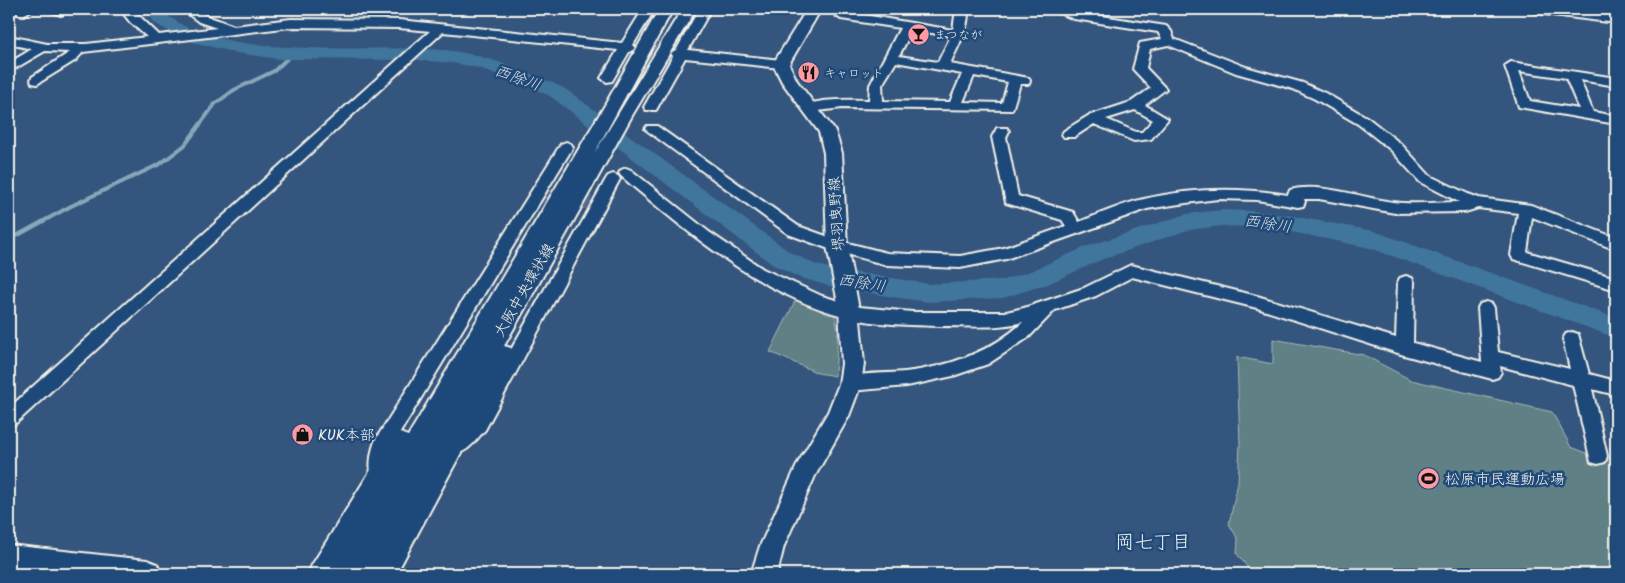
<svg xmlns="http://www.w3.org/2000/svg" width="1625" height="583" font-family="Kalam,'Klee One',sans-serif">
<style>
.green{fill:#5f8085;stroke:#aab8b6}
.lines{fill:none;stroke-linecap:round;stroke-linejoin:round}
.stream{stroke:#88a7ba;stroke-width:4}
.river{fill:#40769c;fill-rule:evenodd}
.minor-tunnel{stroke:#516c8d;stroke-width:14;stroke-dasharray:14 7;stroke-linecap:butt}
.minor-casing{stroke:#f4f1e8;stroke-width:4}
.major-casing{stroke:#f4f1e8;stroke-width:4}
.highway-casing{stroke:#f4f1e8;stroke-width:4}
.minor{fill:#1f4a7a;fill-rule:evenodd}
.major{fill:#1f4a7a;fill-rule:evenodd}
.highway{fill:#1f4a7a;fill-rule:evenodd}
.labels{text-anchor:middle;stroke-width:5;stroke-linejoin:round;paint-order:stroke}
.far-poi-label{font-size:12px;fill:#f4f1e8;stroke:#1f4a7a;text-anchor:start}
.street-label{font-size:15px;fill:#f4f1e8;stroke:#1f4a7a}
.poi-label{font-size:15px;fill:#f4f1e8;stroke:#1f4a7a;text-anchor:start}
.water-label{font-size:16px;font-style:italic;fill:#d9dfdd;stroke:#1f4a7a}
.near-neighbourhood-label{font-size:19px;fill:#f4f1e8;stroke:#1f4a7a}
</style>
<rect width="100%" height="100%" fill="#34557d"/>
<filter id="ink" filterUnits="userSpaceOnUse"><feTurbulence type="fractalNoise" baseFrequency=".02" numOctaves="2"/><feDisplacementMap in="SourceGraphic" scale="10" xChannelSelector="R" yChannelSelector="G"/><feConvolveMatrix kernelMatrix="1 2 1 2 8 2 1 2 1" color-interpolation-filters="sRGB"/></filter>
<g filter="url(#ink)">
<g class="green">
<path d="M796,299l31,15 8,1 3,17 -3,44 -17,-3 -48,-21z"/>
<path d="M1273,339l91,16 47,25 141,32 19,35 29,11 16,1v115h-363l-16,-20 1,-15 -9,-15 9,-42 2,-37 -3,-88 36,7z"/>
</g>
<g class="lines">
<path class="stream" d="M9,240l62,-34 89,-42 25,-19 30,-41 19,-14 40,-19 19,-18"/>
<path class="river" d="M144,9h18c47,56 221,33 291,42 39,6 75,21 111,37l226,164 24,12 15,4 100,16 74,-4 28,-9 54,-24 101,-33 35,-4 32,1 39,5 82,15 242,87v20l-246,-90 -78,-16 -39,-5 -32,-1 -33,4 -85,29 -55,25 -45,14 -74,4 -30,-4 -70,-12 -31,-9 -26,-13 -222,-168 -36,-16 -35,-12 -26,-5 -36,-3 -138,-1 -42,-6 -53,-13 -28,-16z"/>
<g class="minor-tunnel">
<path d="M630,48l47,5"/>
<path d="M535,195l65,9"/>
</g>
<defs>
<g id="minor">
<path d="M19,9h14l-11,7 -6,-4z"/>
<path d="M47,9h18l2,2 -6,4 -12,-4z"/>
<path d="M120,9h12l27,26 58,-7 -18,-6 -18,-13h14l12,7 27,10 57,-7 108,1 223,23 21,-34h12l-22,36 3,3 -7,4 -17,29 -5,1 -6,-4 17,-28 -175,-18 -428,392 -6,3v-19l421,-377 -31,-3 -108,-1 -208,25 -7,8 -39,24 -5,-1 -1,-3 1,-3 38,-25 -25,-1 -36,21v-9l23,-14 -23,-5v-8l38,8h39l61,-7 -17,-15z"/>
<path d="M699,9h12l-23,41 93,10 6,4 -6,4 -96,-10 -29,52h-10l-2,-3 29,-51 -2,-3 6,-4z"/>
<path d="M956,9h12c1,20 -10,37 -18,55l79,14 1,3 -1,3h-9l-8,26 -170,-2 -32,4 -7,-4c8,-10 53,-8 66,-8l1,-15 30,-57 -59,-9 -6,-4 2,-3 4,-1 112,19zM912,30l39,6 -13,26 -39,-6zM896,62l66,12 -12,28 -67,-1 -1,-16zM974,76l34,6 -6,21 -39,-1z"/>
<path d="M1052,9h16l8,3 90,14 5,5 3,8 72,28 57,16 22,10 43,25 33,26 29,32 38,18 11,4 52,7 85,33v12l-84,-33 -5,35 89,26v12l-103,-31 -2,-4 7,-42 -40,-5 -13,4 -70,1 -76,-14h-15l1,3 -2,4 -5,1 -41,-7 -39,-1 -32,4 -39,6 -141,50 -46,9 -73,-3 -55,-15 -44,-16 -143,-105 2,-3h10l141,100 42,15 47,12 73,3 44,-8 62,-22 -4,-6 -56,-17 -14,-66 5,-9h10l2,3 -3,6 12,59 55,16 6,10c21,-8 43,-18 65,-23 47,-11 96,-12 144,-4l2,-5c30,-8 73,8 103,12 21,3 45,0 66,0l-39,-20 -29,-32 -33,-26 -43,-25 -22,-10 -57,-16 -68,-28 -18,4 -4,19 20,21 -21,16 23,14 -17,20 -17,2 -40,-17 -20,13h-10l-2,-3 2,-3 24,-15 43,-14 20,-14 -18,-19 7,-26 22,-4 -4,-7 -84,-13 -20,-8zM1135,110l18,10 -11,12h-6l-30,-13z"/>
<path d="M1530,9h32l54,6v8l-80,-10z"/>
<path d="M1511,62l105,16v8l-36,-6 13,32 23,4v8l-97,-17 -14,-41zM1519,71l47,7 13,31 -49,-8z"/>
<path d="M566,142l5,2 2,3 -181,299 -2,27 -3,6 -7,2 -7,-2c-5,-10 -2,-29 3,-40l183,-292 2,-3z"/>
<path d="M626,168l5,2 78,62 54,37 59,27 38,11 52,5h94l18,-4 60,-20 47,-23 126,31 139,42 2,-56 2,-4 6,-2 6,2 2,4 -1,61 69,19 -4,-54 2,-4 6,-2 6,2 2,4 4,44 72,17 -7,-30 3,-5 6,-2 6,2 11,40 27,7v14l-24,-6 15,67 -2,6 -7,2 -7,-2 -18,-77 -73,-19 1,6 -3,5 -6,2 -88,-24 -147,-47 -125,-31 -36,19 -41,14 -26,27 -41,27 -35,12 -46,10 -57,5 -6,-2 -3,-5 3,-5c18,-7 41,-5 61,-7 42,-5 87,-20 118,-50 -27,7 -56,4 -84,4 -26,-1 -53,-1 -79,-6 -95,-20 -168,-84 -239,-144l-2,-3 2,-3z"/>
<path d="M613,174l5,2 2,3 -135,251c-9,9 -19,27 -34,22l-2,-6 2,-6 22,-22 133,-239 2,-3z"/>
</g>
<g id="major">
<path d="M659,9h14l-79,145 88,-145h14l-63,105 -129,232 7,2 3,6 -118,220h-88l4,-9 80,-129 8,-3 8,3 197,-331z"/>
<path d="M807,9h14l-32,55 8,17 38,50 7,22 5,93 12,63 5,55 -3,20 -12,32 -34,60 -31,70 -7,28h-26l9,-28 38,-83 30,-51 11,-28 3,-20 -3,-55 -12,-63 -3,-93 -5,-21 -37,-50 -9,-18z"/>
</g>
<path id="highway" d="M9,545l138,15 10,4 4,10h-129l-23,-3z"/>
</defs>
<use href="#minor" class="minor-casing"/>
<use href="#major" class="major-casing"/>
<use href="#highway" class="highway-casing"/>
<use href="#minor" class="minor"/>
<use href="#major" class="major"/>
<use href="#highway" class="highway"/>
</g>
</g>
<defs>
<symbol id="bar-disc" viewBox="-11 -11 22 22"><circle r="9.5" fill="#ff9aa2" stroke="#1f4a7a"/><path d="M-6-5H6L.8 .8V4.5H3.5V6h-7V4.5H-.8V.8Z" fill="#111"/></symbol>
<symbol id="restaurant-disc" viewBox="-11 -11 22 22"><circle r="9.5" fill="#ff9aa2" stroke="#1f4a7a"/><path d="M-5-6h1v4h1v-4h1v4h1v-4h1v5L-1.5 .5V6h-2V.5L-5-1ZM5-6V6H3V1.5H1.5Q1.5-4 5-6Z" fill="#111"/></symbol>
<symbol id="shop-disc" viewBox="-11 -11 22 22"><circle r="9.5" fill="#ff9aa2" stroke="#1f4a7a"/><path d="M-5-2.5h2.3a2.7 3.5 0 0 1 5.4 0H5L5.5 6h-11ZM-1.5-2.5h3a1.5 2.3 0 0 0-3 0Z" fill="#111"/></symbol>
<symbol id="stadium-disc" viewBox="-11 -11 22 22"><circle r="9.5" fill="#ff9aa2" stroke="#1f4a7a"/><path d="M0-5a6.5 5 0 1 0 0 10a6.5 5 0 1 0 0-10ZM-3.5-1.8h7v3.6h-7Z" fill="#111"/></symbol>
</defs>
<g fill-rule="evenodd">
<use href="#bar-disc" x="906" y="22" width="25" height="25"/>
<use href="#restaurant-disc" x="796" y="60" width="25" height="25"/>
<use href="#shop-disc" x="290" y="422" width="25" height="25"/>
<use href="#stadium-disc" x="1416" y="466" width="25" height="25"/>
</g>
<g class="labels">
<g class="far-poi-label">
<text x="934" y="39">まつなが</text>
<text x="824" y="77">キャロット</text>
</g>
<g class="street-label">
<text transform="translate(836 214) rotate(-94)" y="5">堺羽曳野線</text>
<text transform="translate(524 290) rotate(-60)" y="5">大阪中央環状線</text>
</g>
<g class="poi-label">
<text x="318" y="440">KUK本部</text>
<text x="1445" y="484">松原市民運動広場</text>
</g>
<g class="water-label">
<text transform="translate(518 77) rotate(20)" y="6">西除川</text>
<text transform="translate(1268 223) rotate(8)" y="6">西除川</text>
<text transform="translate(862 282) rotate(9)" y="6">西除川</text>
</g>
<g class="near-neighbourhood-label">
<text x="1153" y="548">岡七丁目</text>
</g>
</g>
<rect width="1625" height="583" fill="none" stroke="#1f4a7a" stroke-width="30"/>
<rect x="15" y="15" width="1595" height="553" fill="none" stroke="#f4f1e8" stroke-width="2" filter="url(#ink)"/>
</svg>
